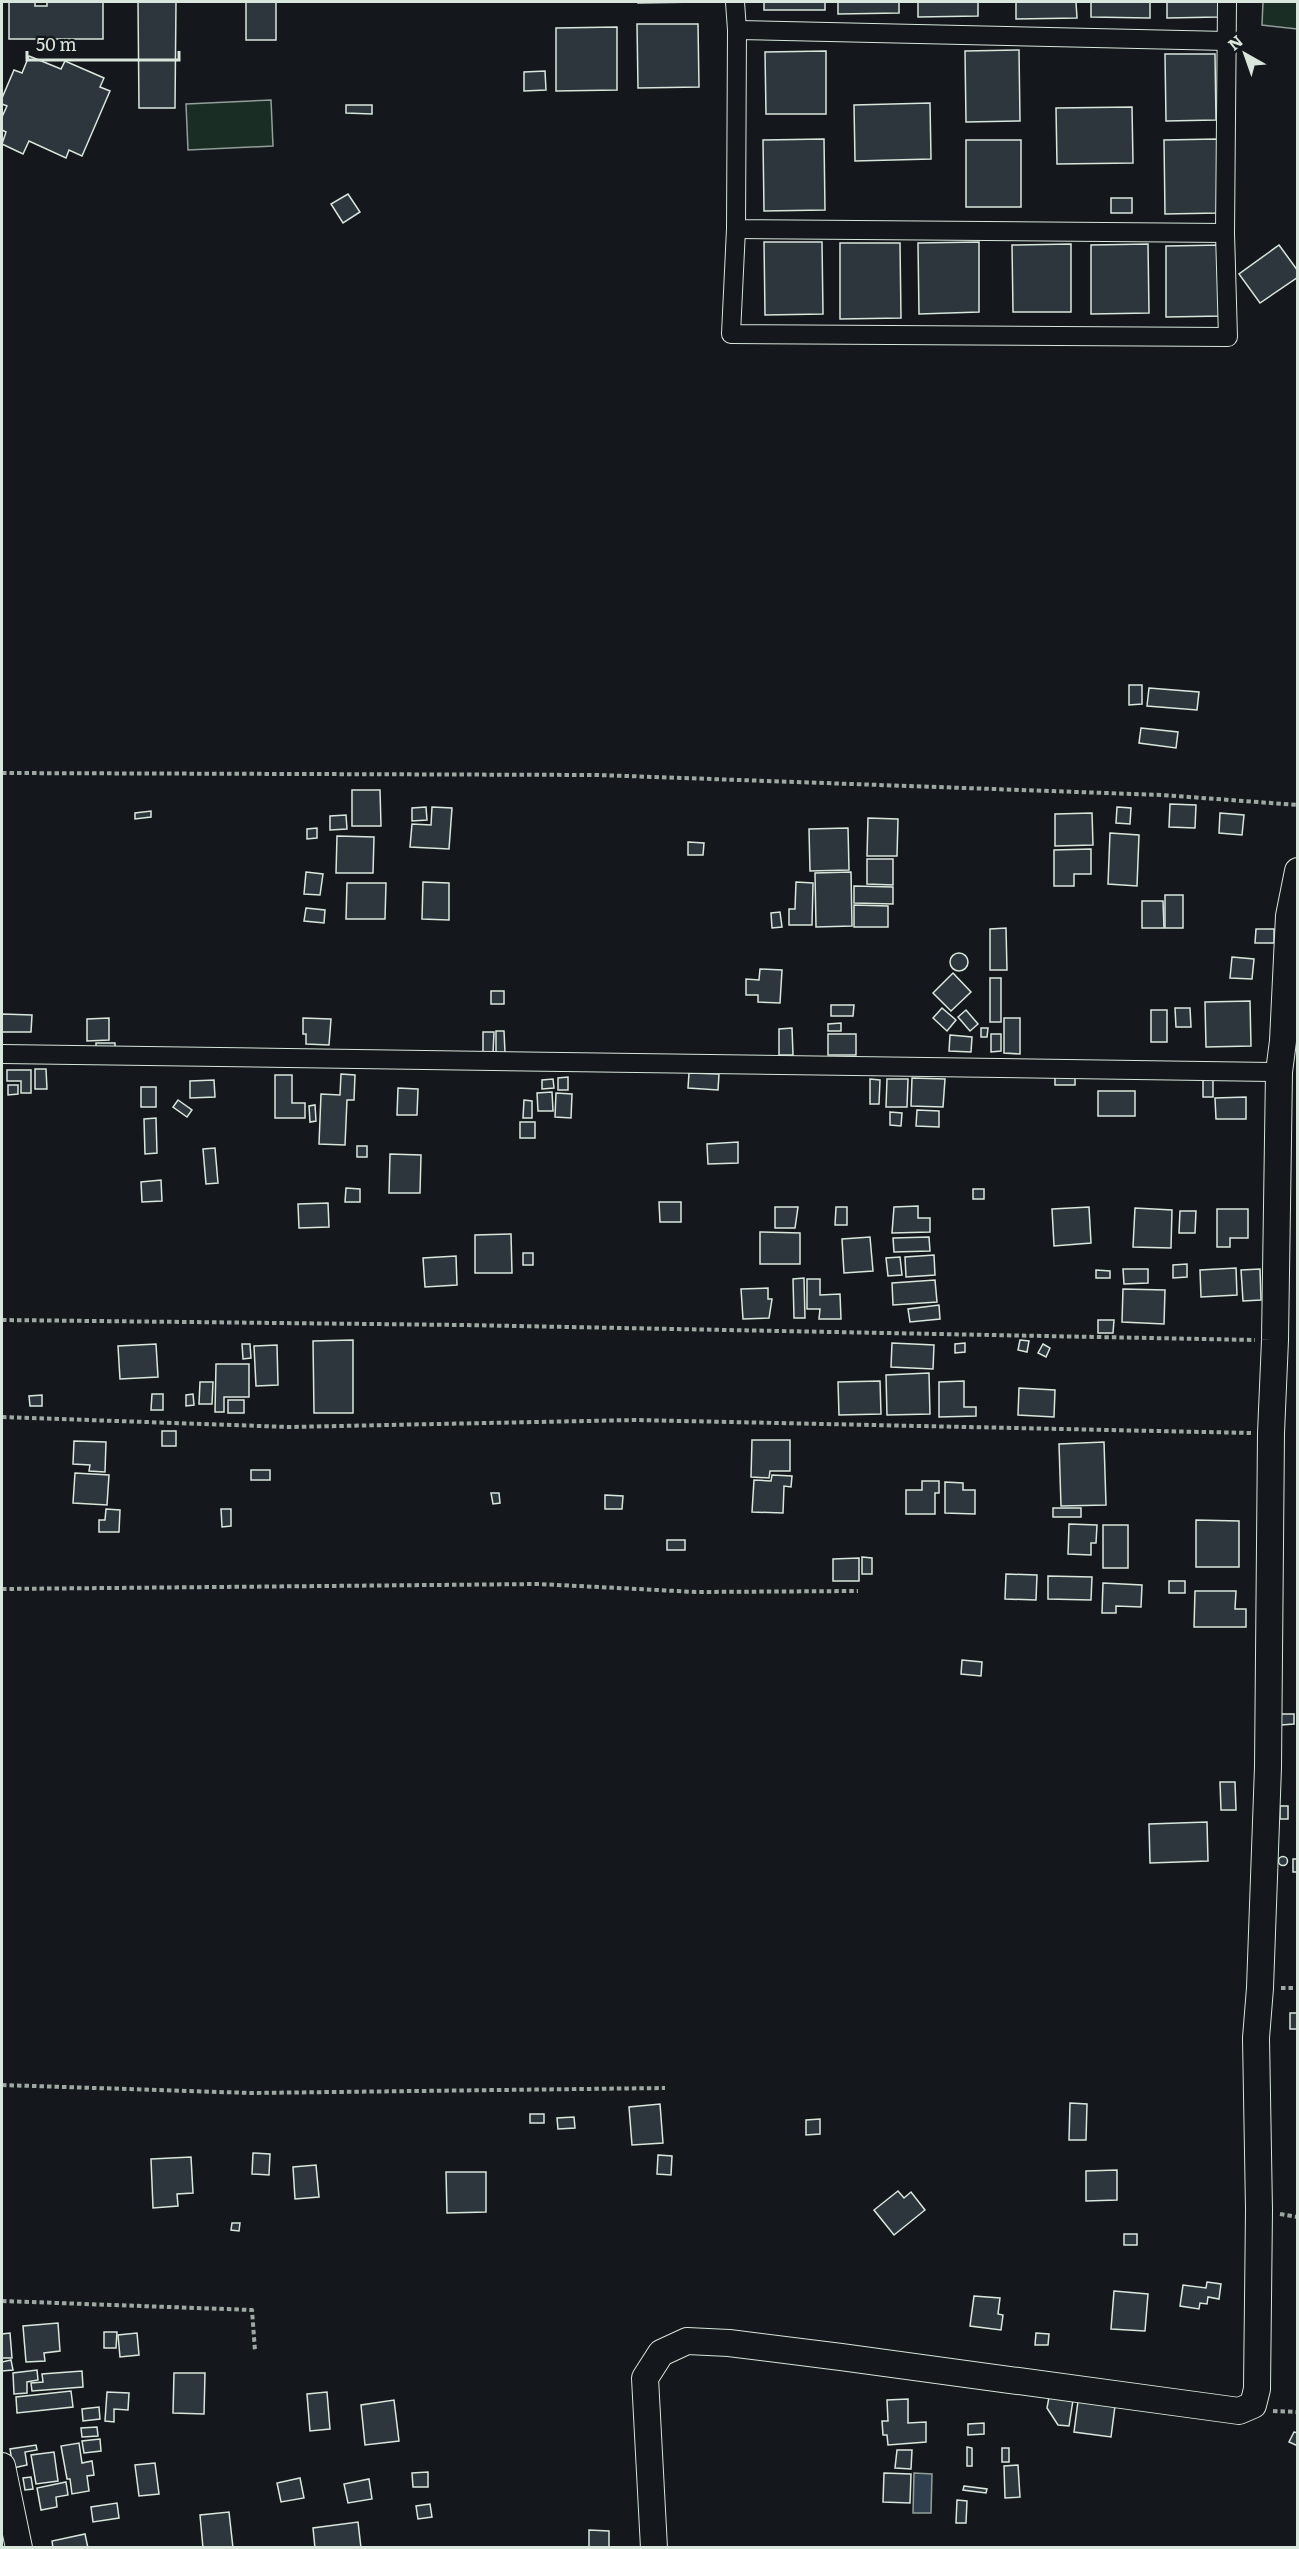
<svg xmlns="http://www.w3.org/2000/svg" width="1299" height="2549" font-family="Literata,serif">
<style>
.green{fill:#1a2d24;stroke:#939e99;stroke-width:1.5}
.water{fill:#2f3f4d;stroke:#939e99;stroke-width:1.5}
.building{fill:#2c363c;stroke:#d8e6dc;stroke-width:1.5}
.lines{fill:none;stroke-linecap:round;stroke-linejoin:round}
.street-casing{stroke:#d8e6dc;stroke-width:20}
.secondary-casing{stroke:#d8e6dc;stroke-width:28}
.path{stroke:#9da8a2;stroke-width:4;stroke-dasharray:4.5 3;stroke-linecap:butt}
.street{stroke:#14181c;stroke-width:18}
.secondary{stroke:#14181c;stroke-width:26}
</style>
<rect width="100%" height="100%" fill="#14181c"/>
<g class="green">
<path d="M1263,2h34v27l-35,-4z"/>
<path d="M271,100l2,46 -85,4 -2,-46z"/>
</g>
<path class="water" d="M914,2473l18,1 -1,39h-18z"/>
<g class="building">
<path d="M9,2h26v4h12v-4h56v37h-94z"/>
<path d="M138,2h38l-1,106h-36z"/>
<rect x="246" y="2" width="30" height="38"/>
<path d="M638,2h61l-61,1z"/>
<rect x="764" y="2" width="61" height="8"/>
<path d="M838,2h61v11l-61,1z"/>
<path d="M918,2h60v14l-60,1z"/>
<path d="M1016,2h60l1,16 -61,1z"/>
<path d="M1091,2h59v16l-59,-1z"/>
<path d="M1167,2h51v15l-51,1z"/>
<path d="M637,24h61l1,63 -61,1z"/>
<path d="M617,27v63l-61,1v-63z"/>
<path d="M1019,50l1,71 -54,1 -1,-71z"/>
<path d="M826,51v63h-60l-1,-62z"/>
<path d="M1165,54h50l1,66 -50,1z"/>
<path d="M29,56l32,13 4,-8 39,17 -4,9 10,4 -28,65 -13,-6 -3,8 -37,-17 -6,13 -21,-10 4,-12 -4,-2v-13l5,-11 -5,-2v-6l12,-28 8,3z"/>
<path d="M545,71l1,19 -22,1v-19z"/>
<path d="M930,103l1,56 -76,2 -1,-56z"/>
<path d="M346,105h26v9l-26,-1z"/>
<path d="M1132,107l1,56 -76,1 -1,-56z"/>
<path d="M824,139l1,71 -61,1 -1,-71z"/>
<path d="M1217,139l1,74 -53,1 -1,-74z"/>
<rect x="966" y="140" width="55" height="67"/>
<path d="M348,194l12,18 -17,11 -12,-19z"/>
<rect x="1111" y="198" width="21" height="15"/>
<path d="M764,242h58l1,72 -58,1z"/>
<path d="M979,242v70l-60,2 -1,-71z"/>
<path d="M840,243h60l1,75 -61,1z"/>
<path d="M1071,244v68h-58l-1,-67z"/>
<path d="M1148,244l1,69 -58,1v-69z"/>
<path d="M1222,245l1,71 -57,1v-71z"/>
<path d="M1279,245l19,26v6l-38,26 -21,-29z"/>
<path d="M1129,685h13v19l-13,1z"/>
<path d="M1149,688l50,4 -2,18 -50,-4z"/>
<path d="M1141,728l37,4 -2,16 -37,-5z"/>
<path d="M352,790h28l1,36h-29z"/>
<path d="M1170,804l26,1 -1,23 -26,-1z"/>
<path d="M426,807l1,13 -15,1v-13z"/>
<path d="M432,807l20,1 -3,41 -39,-2 2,-23 19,1z"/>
<path d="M1117,807l14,1 -1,16 -14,-1z"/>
<path d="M151,811v6l-16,2v-6z"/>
<path d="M1092,813l1,32 -38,1v-32z"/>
<path d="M1220,813l24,2 -2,20 -23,-2z"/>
<path d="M346,815l1,14 -17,1v-14z"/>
<path d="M868,818l30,1 -1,37h-30z"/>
<path d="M317,828v10l-10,1v-10z"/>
<path d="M848,828l1,42 -39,1 -1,-42z"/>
<path d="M1110,833l29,2 -2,51 -29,-2z"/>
<path d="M337,836l37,1 -1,36h-37z"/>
<path d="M688,842l16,1 -1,12h-15z"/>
<path d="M1091,849v25h-17v12h-20v-36z"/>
<path d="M867,859h26v26l-26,-1z"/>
<path d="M306,872l17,2 -3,21 -16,-1z"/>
<path d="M851,872l1,54 -36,1 -1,-54z"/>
<path d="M423,882l26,1v37l-27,-1z"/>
<path d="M796,882l17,1 -1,42h-23v-16h6z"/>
<path d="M347,883h39l-1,36h-39z"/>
<path d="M854,886l39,1v17l-39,-1z"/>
<rect x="1165" y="895" width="18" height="33"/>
<path d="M1142,901h21l1,27h-22z"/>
<path d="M854,905l34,1v21h-34z"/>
<path d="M306,908l19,2 -1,13 -20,-2z"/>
<path d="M780,912l2,15 -10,1 -1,-15z"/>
<path d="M1006,928l1,42h-17v-41z"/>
<path d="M1256,929h18v14h-19z"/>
<circle cx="959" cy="962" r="9"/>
<path d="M1232,957l22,2 -2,20 -22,-1z"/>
<path d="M760,969l22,1 -2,33 -22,-1v-7h-12v-16l13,1z"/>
<path d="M953,973l18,19 -20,19 -18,-18z"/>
<rect x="990" y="978" width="11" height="44"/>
<rect x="491" y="991" width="13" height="13"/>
<path d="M1250,1001l1,45 -45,1 -1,-45z"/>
<path d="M831,1005h23l-1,11h-22z"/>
<path d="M942,1008l14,12 -9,11 -14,-13z"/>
<path d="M1175,1008h15l1,19h-15z"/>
<path d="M966,1010l12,14 -8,7 -12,-14z"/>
<rect x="1151" y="1010" width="16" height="32"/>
<path d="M2,1014l30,1 -1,17h-29z"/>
<path d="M109,1018v22l-22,1v-22z"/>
<path d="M303,1018l28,1 -2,26 -23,-1v-10h-3z"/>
<path d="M1004,1018h16v36l-16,-1z"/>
<path d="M841,1023v8h-13v-7z"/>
<path d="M792,1028l1,27h-14v-26z"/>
<path d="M981,1028h7l-1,9h-6z"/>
<path d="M496,1031h8l1,22h-9z"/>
<path d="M483,1032h11l-1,22h-10z"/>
<rect x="828" y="1034" width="28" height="21"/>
<path d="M991,1034h10v17l-10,1z"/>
<path d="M950,1035l22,2 -1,15 -22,-1z"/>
<path d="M96,1043h19v5l-19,1z"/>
<path d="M35,1069h11l1,20h-12z"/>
<path d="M7,1070h24v23h-10v-12h-14z"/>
<path d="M689,1073l30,1 -1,16 -30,-2z"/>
<path d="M341,1074l14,1 -1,25h-7l-2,45 -26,-1 2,-50 19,1z"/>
<path d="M275,1075h17v28h13v15h-30z"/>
<path d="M1055,1076l20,1v8h-20z"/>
<path d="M568,1077v13h-10v-12z"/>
<path d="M912,1078l33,1 -2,28 -32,-1z"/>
<path d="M553,1079l1,9 -12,1v-9z"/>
<path d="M870,1079l10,1 -1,24h-9z"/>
<path d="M887,1079h21l-1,28h-21z"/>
<rect x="1203" y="1079" width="10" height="18"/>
<path d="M214,1080l1,17 -25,1v-17z"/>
<path d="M8,1085h10v9l-10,1z"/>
<rect x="141" y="1087" width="15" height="20"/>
<path d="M398,1088l20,1 -1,26h-20z"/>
<rect x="1098" y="1091" width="37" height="25"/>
<path d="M552,1092l1,19h-15l-1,-18z"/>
<path d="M556,1093l16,1 -1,24 -16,-1z"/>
<path d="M1246,1097v22h-30l-1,-21z"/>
<path d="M178,1100l14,10 -5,7 -14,-10z"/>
<path d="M524,1100l8,1v17h-9z"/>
<path d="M315,1105l1,16 -6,1 -1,-16z"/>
<path d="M917,1110l22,1v16l-23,-1z"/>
<path d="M890,1112l12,1 -1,13 -11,-1z"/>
<path d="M156,1118l1,35 -12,1 -1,-35z"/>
<rect x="520" y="1122" width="15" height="16"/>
<path d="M738,1142v21l-30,1 -1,-20z"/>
<rect x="357" y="1146" width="10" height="11"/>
<path d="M215,1148l3,35 -12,1 -3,-35z"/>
<path d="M390,1154l31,1 -1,38h-31z"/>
<path d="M161,1180l1,21 -20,1 -1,-20z"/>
<path d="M346,1188l14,1v13h-15z"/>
<rect x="973" y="1189" width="11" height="10"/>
<path d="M659,1202h22v20h-21z"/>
<path d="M328,1203l1,24 -30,1 -1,-24z"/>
<path d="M918,1206v12h12v14l-38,1 2,-26z"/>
<path d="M775,1207h23l-3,21h-20z"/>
<path d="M836,1207h11v18h-12z"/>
<path d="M1089,1207l2,36 -37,3 -2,-37z"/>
<path d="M1135,1208l37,2 -1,38 -38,-1z"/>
<path d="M1217,1209h31v29h-18v9h-13z"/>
<path d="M1180,1211h16l-1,22h-16z"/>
<path d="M760,1232l40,1v31h-40z"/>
<path d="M511,1234l1,39h-37v-38z"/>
<path d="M870,1237l3,34 -29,2 -2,-34z"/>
<path d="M929,1237l1,14 -36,1 -1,-14z"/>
<rect x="523" y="1253" width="10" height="12"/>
<path d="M934,1255l1,20 -29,2 -1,-20z"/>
<path d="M456,1256l1,29 -32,2 -2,-29z"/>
<path d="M900,1257l2,18 -14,1 -2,-18z"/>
<path d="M1187,1264v13l-14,1v-13z"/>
<path d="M1236,1268l1,27 -36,2 -1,-27z"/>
<path d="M1123,1269h25v14l-24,1z"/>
<path d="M1260,1269l1,31 -18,1 -2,-31z"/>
<path d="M1096,1270l14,1v7h-14z"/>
<path d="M804,1278l1,40h-11l-1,-39z"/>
<path d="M807,1279h13v16l20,-1 1,25h-22l1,-10h-13z"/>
<path d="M935,1280l2,22 -44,3 -1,-22z"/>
<path d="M768,1288v11h4l-3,19 -26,1 -2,-30z"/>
<path d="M1123,1289l42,1 -1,34 -42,-2z"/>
<path d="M939,1305l1,14 -30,3 -2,-13z"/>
<path d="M1098,1320h16l-1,13h-15z"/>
<path d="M353,1340v73h-39l-1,-72z"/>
<path d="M1020,1340l9,1 -2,11 -9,-2z"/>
<path d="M892,1343l42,2 -1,24 -42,-2z"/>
<path d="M965,1343v9l-10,1v-9z"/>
<path d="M156,1344l2,33 -38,2 -2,-33z"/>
<path d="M242,1344h8l1,14 -8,1z"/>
<path d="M1043,1344l7,4 -4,9 -8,-4z"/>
<path d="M277,1345l1,40 -22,1 -2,-40z"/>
<path d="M216,1364h33v33h-25v15h-9z"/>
<path d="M929,1373l1,41 -43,1 -1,-40z"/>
<path d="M880,1381l1,33 -42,1 -1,-33z"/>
<path d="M964,1381v26h12v9l-37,1v-35z"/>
<path d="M200,1382h13l-1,22h-13z"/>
<path d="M1019,1388l36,2 -1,27 -36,-2z"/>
<path d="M152,1394h11v16h-12z"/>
<path d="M193,1394l1,11 -8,1v-11z"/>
<path d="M42,1395v11h-12l-1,-10z"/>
<rect x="228" y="1400" width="16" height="13"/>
<rect x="162" y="1431" width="14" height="15"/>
<path d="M752,1440h38v31h-20l-1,7 -18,-1z"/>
<path d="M74,1441l32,1 -1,30 -16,-1 1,-6 -17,-1z"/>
<path d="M1104,1442l2,63 -45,1 -2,-62z"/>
<rect x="251" y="1470" width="19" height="10"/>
<path d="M75,1473l34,2 -2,30 -34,-2z"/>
<path d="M772,1475l20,1 -1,11 -7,-1 -1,27 -31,-1 2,-32 17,1z"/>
<path d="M922,1481h17v12h-4v21h-29v-24h16z"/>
<path d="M945,1482l18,1v7h12v24l-30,-1z"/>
<path d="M491,1493h8l1,10 -7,1z"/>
<path d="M605,1495l18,1 -1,13h-17z"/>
<rect x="1053" y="1508" width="28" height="9"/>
<path d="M106,1509l14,1 -1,22h-20v-12h6z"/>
<path d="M221,1509h10v17l-9,1z"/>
<path d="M1196,1520l43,1v46h-43z"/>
<path d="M1069,1524l28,1 -1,18h-5v12l-23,-1z"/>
<rect x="1103" y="1525" width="25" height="43"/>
<rect x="667" y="1540" width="18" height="10"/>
<path d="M862,1557l10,1v16h-10z"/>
<path d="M859,1558v23h-26v-22z"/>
<path d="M1006,1574l31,1 -1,25 -31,-1z"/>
<path d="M1048,1576l44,1 -1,23 -43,-1z"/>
<rect x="1169" y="1581" width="16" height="12"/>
<path d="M1103,1583l39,2 -1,22 -25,-1v7h-14z"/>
<path d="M1195,1591h41l-1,18h11v18h-52z"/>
<path d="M962,1660l20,2 -1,14 -20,-2z"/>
<path d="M1281,1714h13v10l-13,1z"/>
<path d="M1220,1782h15l1,28h-15z"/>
<rect x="1280" y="1806" width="8" height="13"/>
<path d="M1207,1822l1,39 -58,2 -1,-39z"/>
<circle cx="1283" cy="1861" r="4.5"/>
<rect x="1293" y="1859" width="5" height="13"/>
<rect x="1290" y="2013" width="8" height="16"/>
<path d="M1070,2103l17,1 -1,36h-17z"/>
<path d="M660,2104l3,39 -31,2 -3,-38z"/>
<rect x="530" y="2114" width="14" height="9"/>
<path d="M574,2117l1,11 -17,1 -1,-11z"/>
<path d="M820,2119v15l-14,1v-15z"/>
<path d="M253,2153l17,1 -1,21 -17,-1z"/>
<path d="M658,2155l14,1 -1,19 -14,-1z"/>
<path d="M191,2157l2,36 -16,1 1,12 -25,2 -2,-49z"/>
<path d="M316,2165l3,32 -24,2 -2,-32z"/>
<path d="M1117,2170v30l-31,1v-30z"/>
<path d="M446,2172h40v40l-39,1z"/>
<path d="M898,2191l6,7 7,-6 14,18 -31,25 -20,-25z"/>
<path d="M232,2223h8l-1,8 -8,-1z"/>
<rect x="1124" y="2234" width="13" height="11"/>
<path d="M1207,2282l14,2 -2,15 -11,-2 -1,7 -7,-1 -1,6 -19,-3 3,-21 23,3z"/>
<path d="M1114,2291l34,3 -3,37 -34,-2z"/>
<path d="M974,2296l26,2 -2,16 5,1 -2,15 -31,-4z"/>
<path d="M58,2323l2,28 -16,2 1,8 -19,1 -3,-36z"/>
<path d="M104,2332h13l-1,16h-12z"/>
<path d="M10,2333l2,25h-10v-24z"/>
<path d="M137,2333l2,22 -19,2 -2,-22z"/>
<path d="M1036,2333l13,1 -1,11h-13z"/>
<path d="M11,2360l2,10 -11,1v-9z"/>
<path d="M37,2370l1,10 -11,2v11l-13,1 -1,-21z"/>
<path d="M82,2371l1,16 -51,4 -1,-8 12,-1 -1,-8z"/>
<path d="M174,2373h31l-1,41 -31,-1z"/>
<path d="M71,2391l2,16 -56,6 -1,-16z"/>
<path d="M107,2392l22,1 -1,17 -14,-1v13l-9,-1z"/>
<path d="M327,2392l3,37 -20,2 -3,-37z"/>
<path d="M1049,2397l24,3 -4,26 -11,-1 -11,-17z"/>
<path d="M908,2399v24l18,-1v20l-38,3 -1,-10h-4l-1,-14h6l-1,-21z"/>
<path d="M394,2400l5,41 -34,4 -4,-40z"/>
<path d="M1078,2401l37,5 -4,31 -37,-5z"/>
<path d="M99,2407l1,12 -17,2 -1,-12z"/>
<path d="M984,2423v11l-16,1v-11z"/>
<path d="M97,2427l1,9 -16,1 -1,-9z"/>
<path d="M1294,2432l4,1v13l-9,-4z"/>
<path d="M100,2439l1,12 -17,2 -2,-12z"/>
<path d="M79,2443l3,20 10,-2 2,14 -7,1 2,15 -17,3 -2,-15h-3l-6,-33z"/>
<path d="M36,2445l1,5 -12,2 2,13 -14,3 -3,-19z"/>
<path d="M967,2447l5,1v18h-5z"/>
<rect x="1002" y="2448" width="7" height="14"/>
<path d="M897,2450h15l-1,19 -16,-1z"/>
<path d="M54,2452l4,29 -22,3 -5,-29z"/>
<path d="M155,2463l4,31 -20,2 -4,-31z"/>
<path d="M1018,2465l2,32 -15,1 -1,-32z"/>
<path d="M428,2472v15h-15l-1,-14z"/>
<path d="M884,2473l27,1 -1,29 -27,-1z"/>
<path d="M31,2477l2,12 -8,1 -2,-12z"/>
<path d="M300,2478l4,20 -23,4 -4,-19z"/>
<path d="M369,2479l3,20 -24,4 -4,-19z"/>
<path d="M66,2482l2,13 -12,2 1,10 -16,3 -4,-22z"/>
<path d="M964,2486l23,3 -1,4 -23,-3z"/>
<path d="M957,2500l10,1 -1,22h-10z"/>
<path d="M117,2503l2,15 -26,4 -2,-15z"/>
<path d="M430,2504l2,13 -14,2 -2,-13z"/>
<path d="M229,2512l4,36h-30l-3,-33z"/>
<path d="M358,2522l3,26h-46l-2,-20z"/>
<path d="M589,2530l20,1v17h-20z"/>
<path d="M85,2534l3,14h-35l-1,-7z"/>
</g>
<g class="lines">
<defs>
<g id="street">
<path d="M735,2l2,28 -1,199 489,4"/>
<path d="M737,30l490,11"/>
<path d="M736,229l-5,105 497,3 -3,-104 2,-231"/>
<path d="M2,1054l1277,18"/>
</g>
<g id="secondary">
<path d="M2,2466l17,82"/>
<path d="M654,2548l-9,-170 16,-25 26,-12 42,2 112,14 398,54 14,-6 4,-16 2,-179 -3,-172 4,-50 8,-221 3,-334 4,-93 4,-268 4,-31 6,-125 9,-45"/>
</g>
</defs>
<use href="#street" class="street-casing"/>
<use href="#secondary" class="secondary-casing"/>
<g class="path">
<path d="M2,773l596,2 564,20 136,10"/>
<path d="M2,1320l461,5 792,15"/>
<path d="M2,1417l287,10 346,-7 616,13"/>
<path d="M2,1589l537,-5 157,8 162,-1"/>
<path d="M1281,1988h17"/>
<path d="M2,2085l249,8 414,-5"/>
<path d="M1280,2214l18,3"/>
<path d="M2,2301l250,9 3,41"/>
<path d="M1273,2411l25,1"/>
</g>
<use href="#street" class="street"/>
<use href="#secondary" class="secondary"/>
</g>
<rect width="1299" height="2549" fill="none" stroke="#d8e6dc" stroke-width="6"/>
<g transform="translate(1245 54) rotate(320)" stroke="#14181c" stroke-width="4.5" paint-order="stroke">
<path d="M0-4.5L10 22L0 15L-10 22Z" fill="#d8e6dc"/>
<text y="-9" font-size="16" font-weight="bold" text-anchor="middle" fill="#d8e6dc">N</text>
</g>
<path d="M27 51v9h152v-9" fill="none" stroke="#d8e6dc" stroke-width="3"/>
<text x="36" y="51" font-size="18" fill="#d8e6dc" stroke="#14181c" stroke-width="4.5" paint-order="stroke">50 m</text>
</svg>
